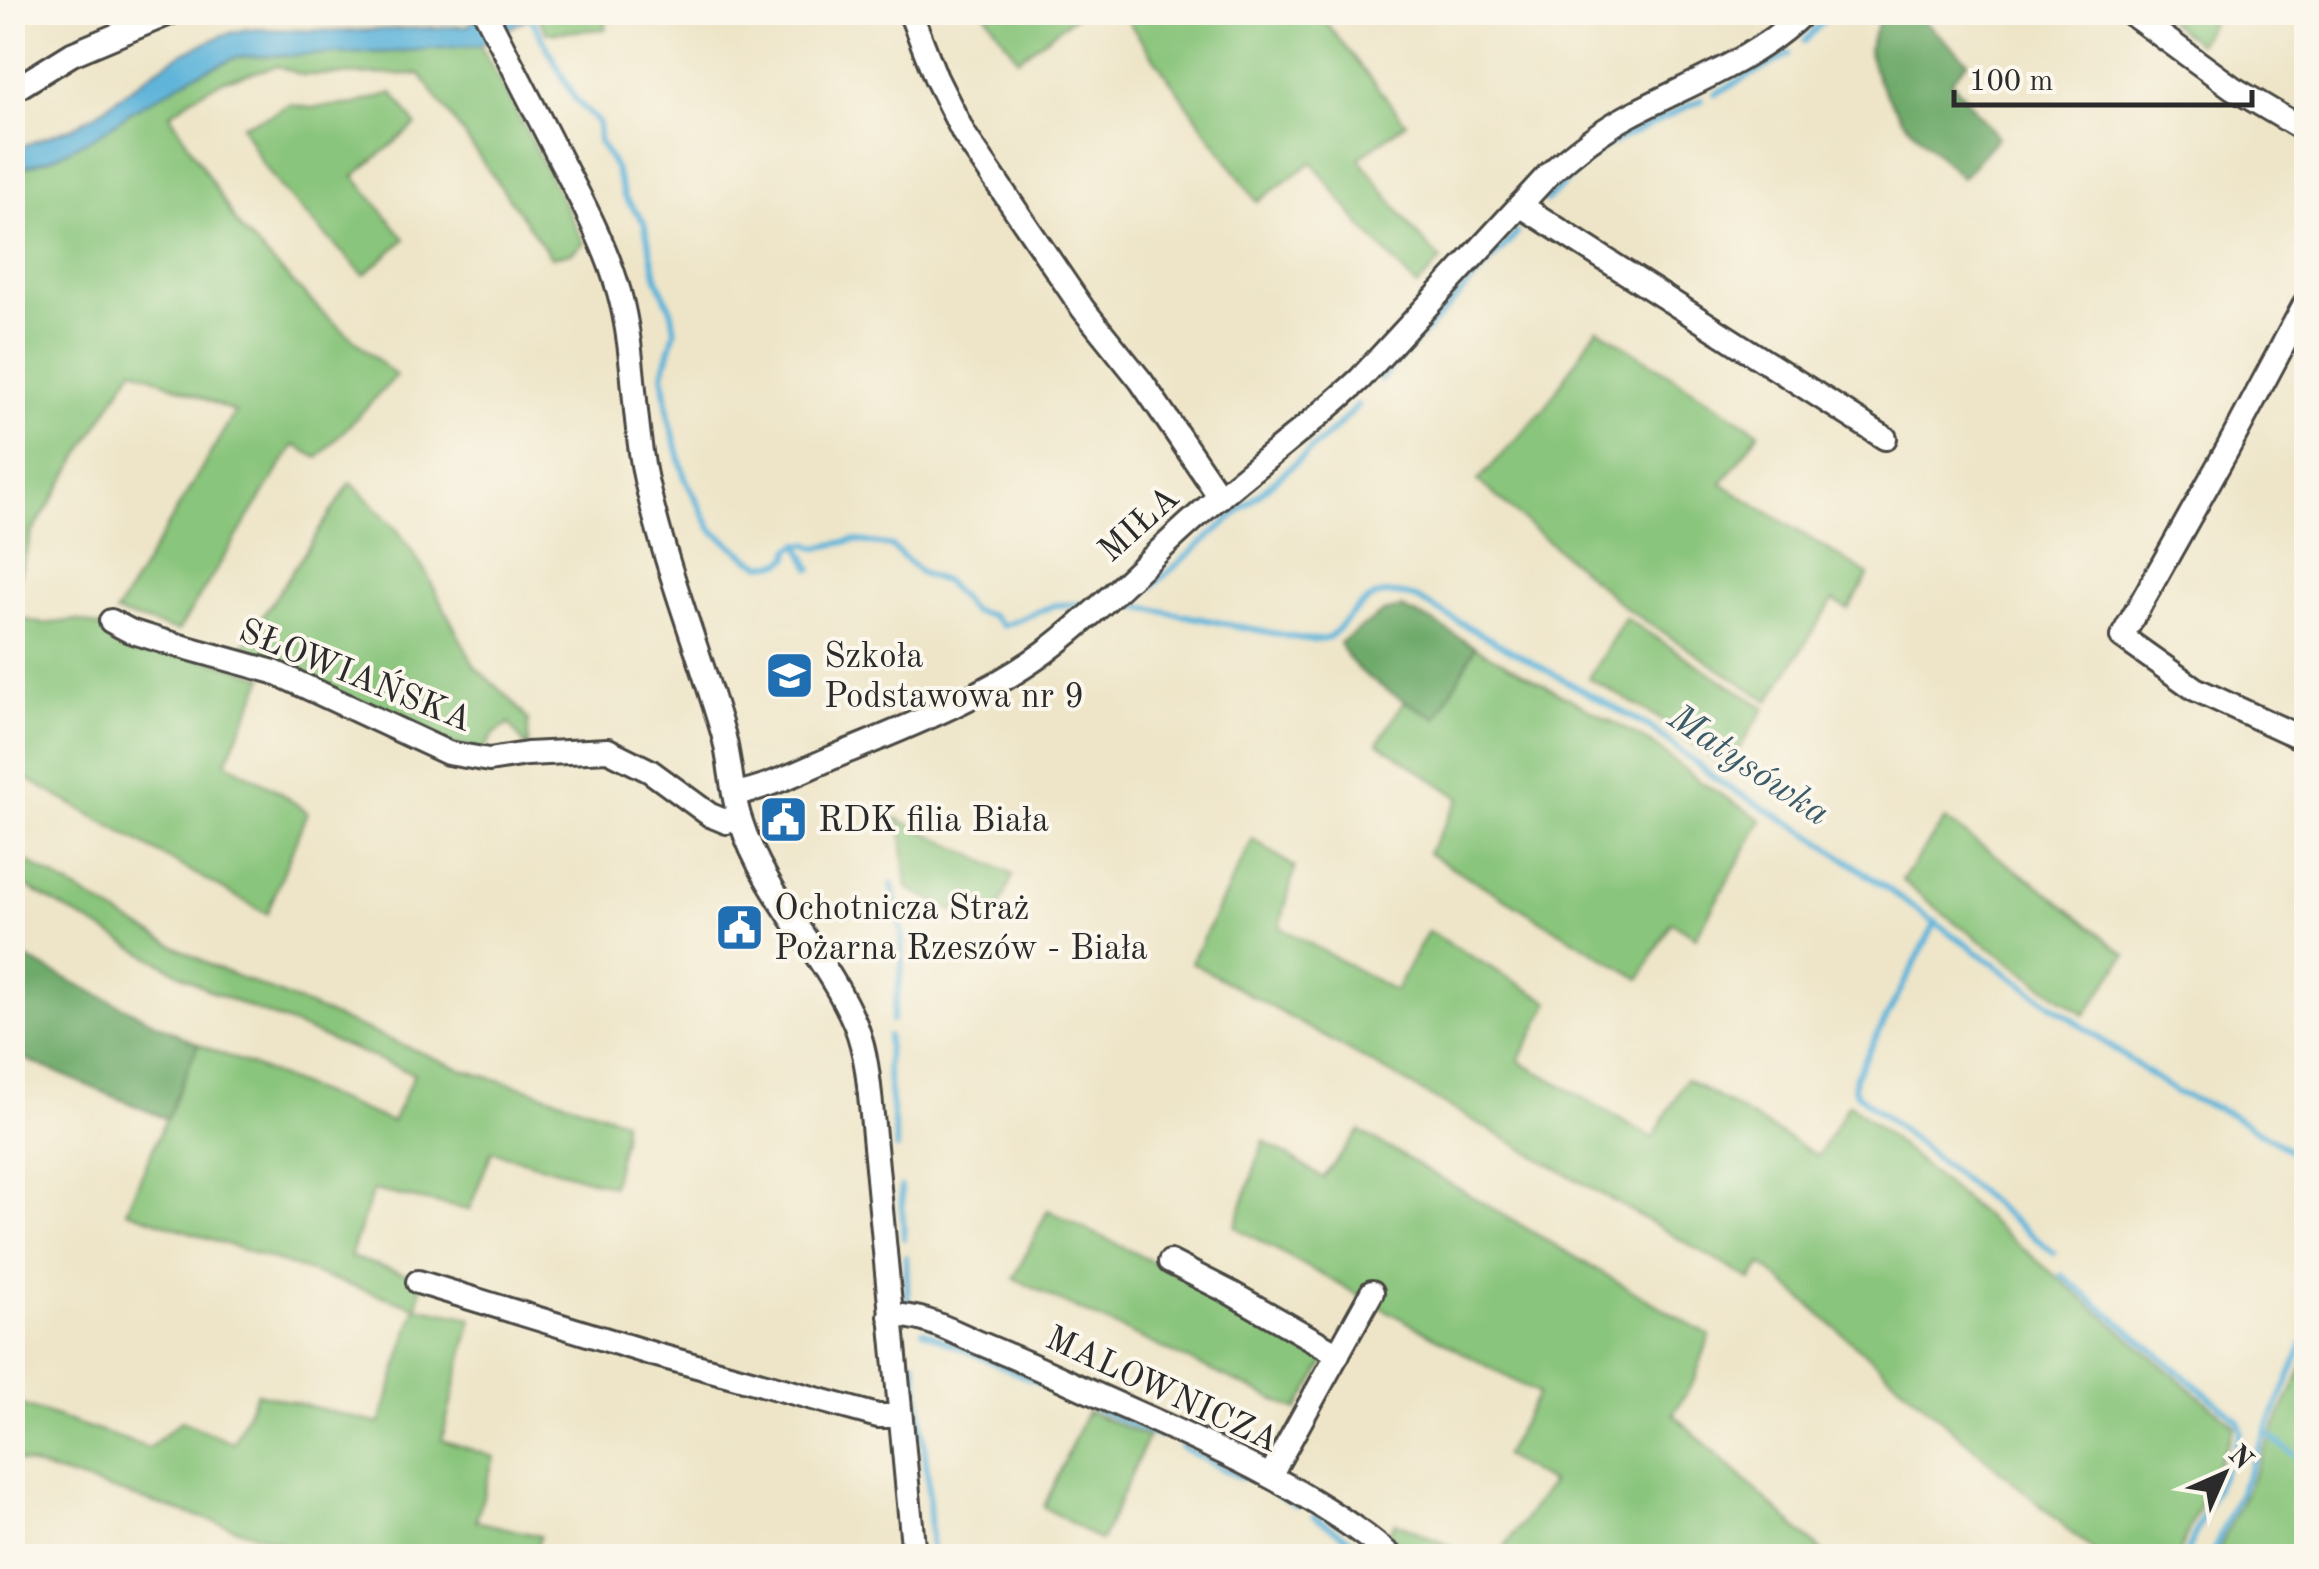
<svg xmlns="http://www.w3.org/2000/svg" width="2319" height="1569" font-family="'Old Standard TT',serif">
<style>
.green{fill:#89c57b;stroke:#5a7853;stroke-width:2.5}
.forest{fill:#6eaa6b;stroke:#4c6a4b;stroke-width:2.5}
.water{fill:#5cb3d9;stroke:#446f82;stroke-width:2.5}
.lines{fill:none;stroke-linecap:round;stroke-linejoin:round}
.stream{stroke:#5cb3d9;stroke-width:6}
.minor-casing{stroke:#484743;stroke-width:28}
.minor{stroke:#fff;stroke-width:22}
.labels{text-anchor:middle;stroke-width:8;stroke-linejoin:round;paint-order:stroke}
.street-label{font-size:35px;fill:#2b2b2b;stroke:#fbf7ec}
.poi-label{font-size:35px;fill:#2b2b2b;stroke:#fbf7ec;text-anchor:start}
.water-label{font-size:38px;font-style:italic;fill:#3c5b68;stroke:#fbf7ec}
</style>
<rect width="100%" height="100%" fill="#fbf7ec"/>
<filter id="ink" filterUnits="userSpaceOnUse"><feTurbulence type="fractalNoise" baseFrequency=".01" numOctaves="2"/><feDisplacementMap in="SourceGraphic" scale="20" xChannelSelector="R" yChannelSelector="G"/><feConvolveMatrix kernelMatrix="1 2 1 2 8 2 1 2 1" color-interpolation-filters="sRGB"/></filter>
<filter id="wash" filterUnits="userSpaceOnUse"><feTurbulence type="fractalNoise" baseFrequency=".0048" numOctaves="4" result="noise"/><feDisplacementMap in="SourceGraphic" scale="40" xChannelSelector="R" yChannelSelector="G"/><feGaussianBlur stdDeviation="2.25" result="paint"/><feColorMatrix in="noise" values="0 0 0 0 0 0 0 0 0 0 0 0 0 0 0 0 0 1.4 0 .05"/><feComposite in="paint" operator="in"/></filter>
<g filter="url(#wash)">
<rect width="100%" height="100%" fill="#eee5c8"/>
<g class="green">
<path d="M536,13l1,-1 71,1 -3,16 -58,4z"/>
<path d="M985,13h94l-61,46z"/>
<path d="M1122,13h196l88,110 -47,35 54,72 28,30 -24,27 -58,-64 -47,-61 -55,40z"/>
<path d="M2159,13h58l-19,31z"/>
<path d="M480,45l28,50 76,148 -13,10 -20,4 -131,-183 -118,1 -25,-9 -52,14 -26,13 -29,21 71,116 80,81 75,65 -78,82 -24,-13 -116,186 -62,-18 119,-201 -102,-44 -101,165 -19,63v-425l37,-12 48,-24 33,-23 65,-38 41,-17 156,-5z"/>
<path d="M393,93l23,32 -62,51 51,63 -41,36 -81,-84 -22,-30 -19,-36 29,-10 18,-11 21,4 45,-4z"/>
<path d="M1597,328l162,104 -37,52 147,91 -21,34 -15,-9 -64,101 -142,-92 -149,-128 67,-73z"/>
<path d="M351,482l48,50 26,39 50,96 35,32 18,21v29l-19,-25 -15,10 -10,15 -31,-4 -211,-97z"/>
<path d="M12,616l31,8 34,-4 187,57 -38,85 52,29 29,21 -40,102 -254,-143z"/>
<path d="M1625,618l140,90 -39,61 -69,-52 -68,-39z"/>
<path d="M1475,647l178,97 43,35 66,41 -66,117 -25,-15 -31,57 -212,-126 32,-55 -82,-55 26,-42 33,17z"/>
<path d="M896,818l117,57 -23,54 -83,-41 -5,-55z"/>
<path d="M1945,820l96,67 85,68 -41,60 -139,-99 -44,-36z"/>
<path d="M1253,839l42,29 -15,59 115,64 33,-60 122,71 -31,59 134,77 33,-59 132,77 31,-53 386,323 -58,130h-78l-337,-292 -11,16 -287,-165 -273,-153z"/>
<path d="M13,853l114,67 85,46 251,104 60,17 100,33v17l-11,49 -120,-35 -23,59 -96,-20 -23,67 73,22 -6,28 55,11 -30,122 52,17 -18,64 64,15 -5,20h-258l3,-14 -267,-83v-57l136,46 32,-27 52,22 24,-50 123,31 36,-117 -290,-96 72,-167 194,78 22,-48 -202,-82 -199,-113z"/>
<path d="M1360,1131l350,205 -16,45 -21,33 154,142h-329l53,-73 -47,-27 34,-62 -303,-167 29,-86 59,37z"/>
<path d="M1048,1210l179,89 101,58 -31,53 -239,-110 -44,-22z"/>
<path d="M2306,1360v196h-90z"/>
<path d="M1087,1411l61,26 -47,104 -57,-34z"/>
<path d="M1395,1522l78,34h-73l-17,-14z"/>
</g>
<g class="forest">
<path d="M1882,13h33l53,48 -17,20 47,56 -36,41 -59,-58 -25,-39 -10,-31z"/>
<path d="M1401,608l31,13 43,26 -38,71c-30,-16 -85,-42 -97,-75l43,-31z"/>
<path d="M13,952l185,92 -31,75 -154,-65z"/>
</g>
<path class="water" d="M486,13h51l-57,32 -87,7 -156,5 -41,17 -65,38 -33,23 -48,24 -37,12 -1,-21 61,-23 23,-13 61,-45 24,-15 42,-19 24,-6 100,2 120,-5z"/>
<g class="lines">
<g class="stream">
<path d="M528,12l47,87 23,24 1,18 16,27 9,28 20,26 13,57 15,33 3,19 -12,42 6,45 16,60 27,52 38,29 12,6 19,-2 8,-6 1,-7 8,-6h10l9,4 37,-8 37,6 30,27 25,9 26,29 21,5 10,10 52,-21 27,-1"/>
<path d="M1805,41l26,-29"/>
<path d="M1715,94l74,-40"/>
<path d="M1546,201l43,-42 17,-13 95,-46"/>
<path d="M1381,379l136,-146"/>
<path d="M798,544l13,25"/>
<path d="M1121,603l177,35c9,1 22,4 31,-1 6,-4 12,-12 17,-17 24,-25 35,-32 70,-22l235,130 69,54 94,55 350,247 12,8 56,23 74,45"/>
<path d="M1130,605l206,-177 22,-23"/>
<path d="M892,884l10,50v33l-10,54"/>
<path d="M1936,922l-81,156 -1,10 3,6 197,159"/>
<path d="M888,1036l-1,32 10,80"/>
<path d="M901,1187l3,51"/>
<path d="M906,1257l2,46"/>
<path d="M2062,1275l177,146 2,11 -56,124"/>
<path d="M923,1331l237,106"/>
<path d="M2306,1337l-40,96 40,31"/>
<path d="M915,1363l13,117 4,76"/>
<path d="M1181,1447l60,31"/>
<path d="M1273,1492l24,14"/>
<path d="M1314,1516l48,31"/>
<path d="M2211,1556l55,-123"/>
</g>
</g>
</g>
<g filter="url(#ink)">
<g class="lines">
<defs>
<g id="minor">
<path d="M485,12c25,50 51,99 76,149 22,42 45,85 58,131 17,61 13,126 27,188 19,86 52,168 77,253 8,29 8,61 18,89 24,75 85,132 115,204 11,29 13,59 16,89l42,441"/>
<path d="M910,12l26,66 28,56 119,175 58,72 79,116"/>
<path d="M2129,12l104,76 73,43"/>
<path d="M12,91l60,-37 100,-42"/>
<path d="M1520,205l365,233"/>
<path d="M2306,302l-79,148 -105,187 73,52 111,51"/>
<path d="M111,621l19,10 32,10 112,31 174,81 41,7 38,-6 81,-4 42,21 60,44 17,7 12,-4"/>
<path d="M735,794c36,-7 72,-26 106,-40 68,-28 145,-58 204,-102 56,-42 105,-95 158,-141 52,-45 107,-85 157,-132l188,-204c25,-23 52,-44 82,-60 60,-32 125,-54 174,-103"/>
<path d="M1170,1262l61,31 107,61"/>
<path d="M418,1282l235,72 225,62h22"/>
<path d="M890,1316c32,-2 59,14 87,26 29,12 57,24 85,37 112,52 233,97 329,177"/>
<path d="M1270,1476l102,-184"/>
</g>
</defs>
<use href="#minor" class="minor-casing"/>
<use href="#minor" class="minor"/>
</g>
</g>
<defs>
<symbol id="school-square" viewBox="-11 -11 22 22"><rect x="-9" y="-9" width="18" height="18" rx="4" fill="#1f6fb2" stroke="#fbf7ec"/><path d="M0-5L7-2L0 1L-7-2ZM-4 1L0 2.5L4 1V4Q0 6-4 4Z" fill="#fff"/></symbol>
<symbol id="civic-square" viewBox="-11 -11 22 22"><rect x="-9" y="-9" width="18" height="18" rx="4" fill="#1f6fb2" stroke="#fbf7ec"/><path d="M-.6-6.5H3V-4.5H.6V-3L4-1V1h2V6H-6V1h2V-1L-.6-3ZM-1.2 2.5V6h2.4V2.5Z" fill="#fff"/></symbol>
</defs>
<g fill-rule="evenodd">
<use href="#school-square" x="762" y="648" width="55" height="55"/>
<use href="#civic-square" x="756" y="792" width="55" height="55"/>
<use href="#civic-square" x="712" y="900" width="55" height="55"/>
</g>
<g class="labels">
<g class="street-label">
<text transform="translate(1138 523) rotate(-42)" y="12">MIŁA</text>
<text transform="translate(356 674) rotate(22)" y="12">SŁOWIAŃSKA</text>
<text transform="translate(1163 1388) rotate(25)" y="12">MALOWNICZA</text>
</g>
<g class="poi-label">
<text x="824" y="667">Szkoła<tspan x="824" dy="40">Podstawowa nr 9</tspan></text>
<text x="818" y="831">RDK filia Biała</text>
<text x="774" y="919">Ochotnicza Straż<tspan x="774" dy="40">Pożarna Rzeszów - Biała</tspan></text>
</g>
<g class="water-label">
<text transform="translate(1750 764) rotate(34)" y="13">Matysówka</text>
</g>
</g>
<rect width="2319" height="1569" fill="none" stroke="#fbf7ec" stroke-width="50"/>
<g transform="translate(2224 1474) rotate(45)" stroke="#fbf7ec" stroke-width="8" paint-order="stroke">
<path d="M0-8L18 38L0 25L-18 38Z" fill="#2b2b2b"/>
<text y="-15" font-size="28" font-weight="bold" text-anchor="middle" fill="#2b2b2b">N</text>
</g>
<path d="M1954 90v15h298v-15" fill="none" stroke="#2b2b2b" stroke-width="5"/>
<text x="1969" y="90" font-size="30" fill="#2b2b2b" stroke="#fbf7ec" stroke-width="8" paint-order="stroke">100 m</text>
</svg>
